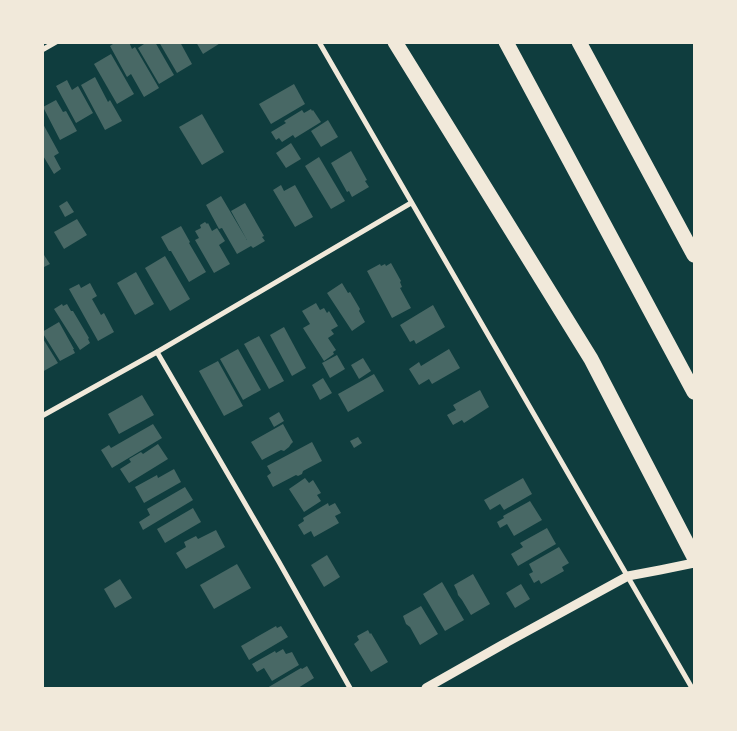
<svg xmlns="http://www.w3.org/2000/svg" width="737" height="731" font-family="'Work Sans',sans-serif">
<style>
.building{fill:#486865}
.lines{fill:none;stroke-linecap:round;stroke-linejoin:round}
.minor{stroke:#f1e9da;stroke-width:5}
.tertiary{stroke:#f1e9da;stroke-width:9}
.motorway{stroke:#f1e9da;stroke-width:15}
</style>
<rect width="100%" height="100%" fill="#0f3d3e"/>
<g class="building">
<path d="M116,42h13l3,7 3,-2 24,41 -15,9 -13,-23 -4,3 -17,-31z"/>
<path d="M147,42h8l19,33 -15,9 -21,-36z"/>
<path d="M159,42h21l12,22 -15,9z"/>
<path d="M196,42h26l-19,12z"/>
<path d="M111,54l23,40 -17,10 -23,-40z"/>
<path d="M95,77l13,25 2,-2 12,21 -17,9 -24,-45z"/>
<path d="M67,80l5,10 6,-4 15,27 -17,10 -20,-37z"/>
<path d="M294,84l11,20 -34,20 -12,-20z"/>
<path d="M56,100l7,12 3,-1 11,20 -17,9 -17,-33z"/>
<path d="M311,109l1,2 1,-1 8,12 -26,16 -2,-3 -11,7 -3,-4 -3,2 -5,-8 15,-9 -2,-2 18,-11 2,3z"/>
<path d="M202,114l22,38 -22,13 -23,-38z"/>
<path d="M328,120l10,17 -17,10 -10,-16z"/>
<path d="M42,122l17,31 -5,3 7,13 -7,5 -12,-20z"/>
<path d="M291,143l10,16 -15,9 -10,-15z"/>
<path d="M351,151l16,29 -2,1 4,6 -17,10 -3,-6 -2,1 -16,-29z"/>
<path d="M319,157l26,44 -14,8 -26,-43z"/>
<path d="M281,185l3,6 11,-6 18,32 -18,10 -22,-37z"/>
<path d="M221,196l26,44 -16,-29 14,-8 19,33 -2,1 3,4 -12,7 -2,-2 -14,8 -15,-26 -3,1 -13,-24z"/>
<path d="M67,201l7,11 -9,5 -6,-11z"/>
<path d="M77,219l10,16 -23,14 -10,-17z"/>
<path d="M205,222l2,2 1,-1 4,8 5,-3 8,13 -6,4 11,19 -16,9 -19,-33 4,-2 -4,-7 6,-3 -1,-3z"/>
<path d="M181,226l9,16 -1,1 17,29 -17,10 -18,-31h-2l-8,-14z"/>
<path d="M42,252l8,12 -8,4z"/>
<path d="M165,256l25,43 -20,12 -25,-43z"/>
<path d="M391,263l10,18 -1,1 2,5 -2,1 11,20 -19,10 -25,-47 13,-7 1,2 4,-2 1,2z"/>
<path d="M136,272l18,32 -19,11 -18,-32z"/>
<path d="M90,283l7,13 -5,3 9,16 3,-2 10,19 -16,9 -29,-52 10,-5 2,4z"/>
<path d="M342,283l6,10 2,-1 10,17 -1,2 6,11 -13,9 -25,-38z"/>
<path d="M316,303l4,7 4,-2 3,5 2,-2 9,15 -7,4 3,4 -6,4 8,12 -3,2 1,2 -10,7 -21,-33 7,-4 -8,-13z"/>
<path d="M62,304l1,2 4,-2 4,7h2l16,27 -1,1 2,4 -10,7 -26,-41z"/>
<path d="M433,305l12,22 -29,17 -2,-4 -4,2 -10,-17z"/>
<path d="M59,322l15,27h-1l2,4 -15,8 -18,-29z"/>
<path d="M284,327l22,41 -14,8 -22,-41z"/>
<path d="M259,336l25,45 -15,8 -25,-45z"/>
<path d="M42,337l16,26 -16,9z"/>
<path d="M238,349l23,41 -18,10 -23,-41z"/>
<path d="M449,349l11,19 -28,16 -3,-5 -10,6 -10,-16 10,-7 2,4z"/>
<path d="M337,355l8,14 -15,9 -8,-15z"/>
<path d="M363,358l8,13 -12,8 -8,-14z"/>
<path d="M218,361l25,45 -19,10 -25,-45z"/>
<path d="M374,374l10,17 -36,21 -10,-18z"/>
<path d="M323,378l9,15 -12,7 -8,-15z"/>
<path d="M480,390l9,17 -25,16 -2,-3 -9,5 -6,-10 9,-5 -3,-5z"/>
<path d="M142,395l12,20 -35,19 -11,-20z"/>
<path d="M279,412l5,9 -10,6 -5,-9z"/>
<path d="M153,424l9,14 -50,30 -11,-18 8,-5 2,3z"/>
<path d="M283,424l10,18 -2,2 -2,3 -5,4 -3,-1 -19,10 -11,-18z"/>
<path d="M358,437l4,6 -8,5 -4,-7z"/>
<path d="M312,442l10,19 -19,10 -1,3 -4,2 -2,-1 -23,12 -6,-11 4,-3 -4,-7z"/>
<path d="M158,444l10,15 -39,24 -9,-14 11,-7 -2,-3 12,-7 2,2z"/>
<path d="M174,469l7,13 -37,21 -9,-16 22,-12 1,3z"/>
<path d="M305,478l4,5 4,-3 8,13 -4,2 4,6 -17,11 -15,-23z"/>
<path d="M523,478l9,16 -28,16 -4,-6 -10,6 -6,-10z"/>
<path d="M185,487l8,13 -50,30 -4,-8 11,-7 -3,-6z"/>
<path d="M530,501l12,19 -28,16 -7,-12 -7,4 -3,-6 7,-4 -1,-2z"/>
<path d="M328,503l1,3 6,-3 6,10 -6,3 4,7 -25,14 -3,-6 -7,4 -6,-10 6,-4 -1,-3z"/>
<path d="M193,508l8,14 -36,21 -8,-14z"/>
<path d="M547,528l9,16 -38,22 -7,-12 12,-7 -3,-4z"/>
<path d="M216,530l9,17 -39,22 -10,-16 10,-6 -2,-5 12,-6 2,3z"/>
<path d="M559,547l10,16 -7,4 2,4 -23,13 -2,-4 -5,3 -5,-9 4,-2 -4,-8z"/>
<path d="M327,555l13,22 -16,10 -13,-22z"/>
<path d="M237,564l14,24 -37,21 -14,-24z"/>
<path d="M473,574l17,30 -19,11 -9,-15 -4,-5 -1,-4 -3,-6z"/>
<path d="M120,579l12,19 -17,10 -11,-19z"/>
<path d="M442,582l22,38 -19,11 -22,-37z"/>
<path d="M521,584l9,15 -15,9 -9,-15z"/>
<path d="M421,606l17,28 -18,11 -10,-18 -4,-3 -3,-8z"/>
<path d="M276,626l1,2 4,-2 7,11 -39,23 -8,-14z"/>
<path d="M368,630l2,4 1,-1 17,29 -17,10 -17,-28 5,-4 -2,-4z"/>
<path d="M283,649l3,5 6,-2 7,13 -27,16 -8,-13 -7,4 -5,-8 23,-13 1,2z"/>
<path d="M307,666l7,12 -16,10h-31l34,-20 1,1z"/>
</g>
<g class="lines">
<g class="minor">
<path d="M319,42l373,646"/>
<path d="M42,50l14,-8"/>
<path d="M157,352l122,210 71,126"/>
<path d="M42,416l115,-64 254,-149"/>
</g>
<path class="tertiary" d="M426,688l76,-43 126,-69 32,-6 34,-7"/>
<g class="motorway">
<path d="M395,42l196,317 103,198"/>
<path d="M506,42l188,350"/>
<path d="M579,42l115,213"/>
</g>
</g>
<rect width="737" height="731" fill="none" stroke="#f1e9da" stroke-width="88"/>
</svg>
